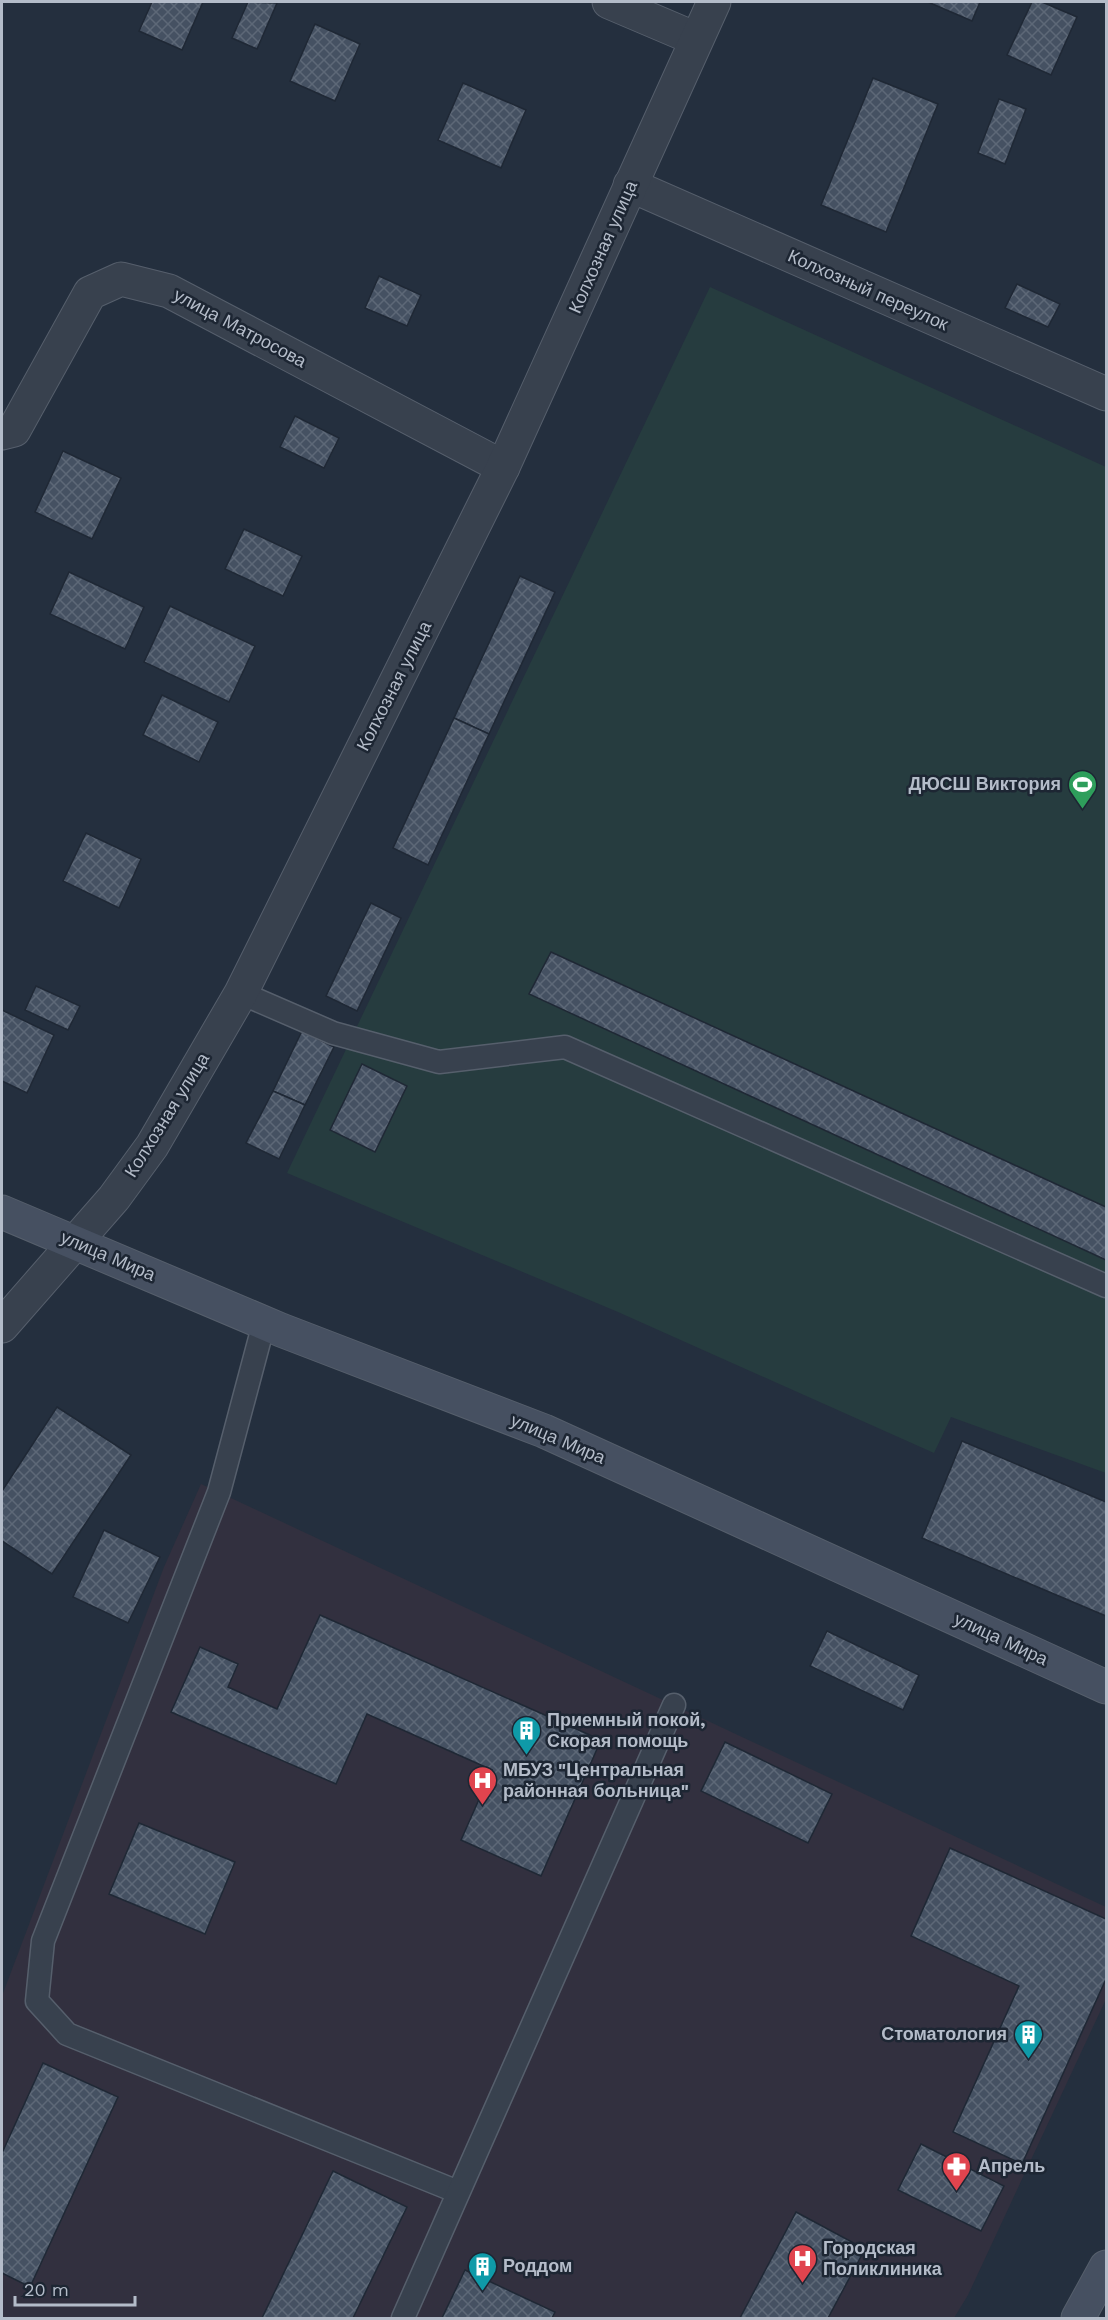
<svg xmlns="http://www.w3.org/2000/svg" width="1108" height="2320" font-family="'Work Sans',sans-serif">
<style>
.medical{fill:#32303f}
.garden{fill:#263c3f}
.building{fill:url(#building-cross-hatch);stroke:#1f2835;stroke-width:1.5}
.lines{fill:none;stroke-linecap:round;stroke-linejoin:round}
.service-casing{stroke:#565f6c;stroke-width:25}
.minor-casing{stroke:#565f6c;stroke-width:35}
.secondary-casing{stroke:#565f6c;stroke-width:35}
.service{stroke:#38414e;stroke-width:22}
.minor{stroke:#38414e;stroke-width:33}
.secondary{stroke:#465061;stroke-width:33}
.labels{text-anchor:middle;stroke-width:5;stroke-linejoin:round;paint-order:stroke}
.street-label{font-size:18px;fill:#b4bcc9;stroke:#1d2633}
.poi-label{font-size:18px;font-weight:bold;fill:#b4bcc9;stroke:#1d2633;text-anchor:start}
</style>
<defs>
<pattern id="building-cross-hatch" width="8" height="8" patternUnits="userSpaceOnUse" patternTransform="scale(1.5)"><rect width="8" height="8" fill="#455162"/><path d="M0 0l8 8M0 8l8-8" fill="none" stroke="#5d6877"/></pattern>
</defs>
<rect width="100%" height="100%" fill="#242f3e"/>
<path class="medical" d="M201,1484l905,423v92l-138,296 -14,23h-952v-322l162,-429z"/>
<path class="garden" d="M710,287l396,180v1006l-155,-56 -17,36 -316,-141 -331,-139z"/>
<g class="building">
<path d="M152,2h51l-21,48 -43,-19z"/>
<path d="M248,2l29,1 -20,46 -25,-11z"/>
<path d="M928,2h52l-8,19z"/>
<path d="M1032,2h10l35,15 -26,58 -44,-20z"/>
<path d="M315,24l45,20 -25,57 -45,-20z"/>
<path d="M873,78l65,26 -52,128 -65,-27z"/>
<path d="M463,83l63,27 -25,58 -63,-28z"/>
<path d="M999,99l27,10 -21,55 -27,-11z"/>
<path d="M379,276l42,19 -14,31 -42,-18z"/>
<path d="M1017,284l43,20 -12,23 -43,-19z"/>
<path d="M295,416l44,22 -15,30 -44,-21z"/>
<path d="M63,451l58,27 -29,61 -57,-27z"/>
<path d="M244,529l58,27 -19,40 -58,-27z"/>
<path d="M69,572l75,35 -19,42 -75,-35z"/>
<path d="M520,576l35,16 -66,142 -35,-16z"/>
<path d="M170,606l85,40 -26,56 -85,-40z"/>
<path d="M162,695l56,27 -19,40 -56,-27z"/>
<path d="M454,718l35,16 -61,131 -35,-17z"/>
<path d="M86,833l55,26 -22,49 -56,-27z"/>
<path d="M371,903l30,15 -44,93 -31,-15z"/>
<path d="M551,952l555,255v53l-577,-266z"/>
<path d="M36,986l44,20 -12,24 -43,-20z"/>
<path d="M2,1010l52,25 -27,58 -25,-12z"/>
<path d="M302,1031l32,16 -29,58 -32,-14z"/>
<path d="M362,1064l45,22 -32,66 -45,-22z"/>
<path d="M273,1091l32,14 -26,54 -33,-16z"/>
<path d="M57,1407l74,48 -79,119 -50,-33v-50z"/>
<path d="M962,1441l144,61v114l-184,-78z"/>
<path d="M104,1530l56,27 -32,66 -55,-26z"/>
<path d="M320,1615l281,125 -60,136 -80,-36 31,-70 -125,-56 -31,70 -165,-72 29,-65 38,17 -10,23 49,22z"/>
<path d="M827,1631l92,44 -16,35 -93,-44z"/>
<path d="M725,1742l107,52 -24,49 -107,-52z"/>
<path d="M139,1823l96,39 -30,72 -96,-40z"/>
<path d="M950,1848l156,71v60l-84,185 -69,-32 66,-146 -108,-50z"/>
<path d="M43,2063l75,34 -88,190 -28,-14v-120z"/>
<path d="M921,2144l83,42 -23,45 -83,-41z"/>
<path d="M333,2171l74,36 -54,111h-91z"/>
<path d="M796,2212l69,37 -37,69h-88z"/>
<path d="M465,2270l90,42 -3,6h-110z"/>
</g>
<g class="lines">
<defs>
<g id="service">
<path d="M241,993l92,40 106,29 126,-15 541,239"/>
<path d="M264,1323l-45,169 -176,449 -6,60 30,33 391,158"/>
<path d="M403,2318l271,-613"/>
</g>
<g id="minor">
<path d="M609,2l87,37"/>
<path d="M630,185l476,209"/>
<path d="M2,433l12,-3 76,-137 31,-14 48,12 334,176"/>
<path d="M2,1326l112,-128 38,-52 89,-153 262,-526 211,-465"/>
</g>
<g id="secondary">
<path d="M2,1212l279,118 263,101 562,256"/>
<path d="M1078,2318l28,-51"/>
</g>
</defs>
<use href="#service" class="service-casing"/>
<use href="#minor" class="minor-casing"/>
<use href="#secondary" class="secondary-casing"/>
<use href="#service" class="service"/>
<use href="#minor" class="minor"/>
<use href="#secondary" class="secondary"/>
</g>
<defs>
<symbol id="stadium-pin" viewBox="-11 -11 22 30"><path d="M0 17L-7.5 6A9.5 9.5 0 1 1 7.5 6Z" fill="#2e9e5b" stroke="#1d2633"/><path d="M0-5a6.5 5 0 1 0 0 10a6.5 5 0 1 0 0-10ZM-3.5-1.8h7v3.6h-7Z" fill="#fff"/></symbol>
<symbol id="building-pin" viewBox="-11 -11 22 30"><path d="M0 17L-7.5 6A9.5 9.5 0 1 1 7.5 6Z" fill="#0f9aa8" stroke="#1d2633"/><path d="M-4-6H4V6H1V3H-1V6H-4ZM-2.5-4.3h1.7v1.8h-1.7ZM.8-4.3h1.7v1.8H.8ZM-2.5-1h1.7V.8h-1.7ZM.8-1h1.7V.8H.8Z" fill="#fff"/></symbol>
<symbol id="hospital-pin" viewBox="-11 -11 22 30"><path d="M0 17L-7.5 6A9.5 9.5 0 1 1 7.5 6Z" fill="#e0444e" stroke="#1d2633"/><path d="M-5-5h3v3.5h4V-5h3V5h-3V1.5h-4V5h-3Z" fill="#fff"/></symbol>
<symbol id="pharmacy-pin" viewBox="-11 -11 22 30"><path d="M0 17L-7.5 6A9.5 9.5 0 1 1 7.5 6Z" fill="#e0444e" stroke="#1d2633"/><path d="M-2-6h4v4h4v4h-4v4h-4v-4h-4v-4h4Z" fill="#fff"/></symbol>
</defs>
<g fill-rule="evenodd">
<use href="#stadium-pin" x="1066" y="768" width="33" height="45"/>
<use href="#building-pin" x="510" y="1714" width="33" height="45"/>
<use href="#hospital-pin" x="466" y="1764" width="33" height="45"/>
<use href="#building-pin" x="1012" y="2018" width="33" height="45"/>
<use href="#pharmacy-pin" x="940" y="2150" width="33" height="45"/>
<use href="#hospital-pin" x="786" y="2242" width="33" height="45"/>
<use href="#building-pin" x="466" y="2250" width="33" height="45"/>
</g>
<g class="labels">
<g class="street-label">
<text transform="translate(603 247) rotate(-66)" y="6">Колхозная улица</text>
<text transform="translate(868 290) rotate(24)" y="6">Колхозный переулок</text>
<text transform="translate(240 328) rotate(28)" y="6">улица Матросова</text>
<text transform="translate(394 686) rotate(-63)" y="6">Колхозная улица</text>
<text transform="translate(167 1115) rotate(-58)" y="6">Колхозная улица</text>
<text transform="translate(108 1256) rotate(23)" y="6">улица Мира</text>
<text transform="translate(558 1439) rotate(23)" y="6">улица Мира</text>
<text transform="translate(1001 1639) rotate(25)" y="6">улица Мира</text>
</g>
<g class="poi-label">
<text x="1061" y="790" text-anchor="end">ДЮСШ Виктория</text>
<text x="547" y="1726">Приемный покой,<tspan x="547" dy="21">Скорая помощь</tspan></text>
<text x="503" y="1776">МБУЗ "Центральная<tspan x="503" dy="21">районная больница"</tspan></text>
<text x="1007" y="2040" text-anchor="end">Стоматология</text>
<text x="978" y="2172">Апрель</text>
<text x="823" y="2254">Городская<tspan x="823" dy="21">Поликлиника</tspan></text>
<text x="503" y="2272">Роддом</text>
</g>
</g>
<rect width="1108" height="2320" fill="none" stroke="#b4bcc9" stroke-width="6"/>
<path d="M15 2296v9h120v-9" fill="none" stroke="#b4bcc9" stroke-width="3"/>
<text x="24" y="2296" font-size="18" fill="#b4bcc9" stroke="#1d2633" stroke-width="4.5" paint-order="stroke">20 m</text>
</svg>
